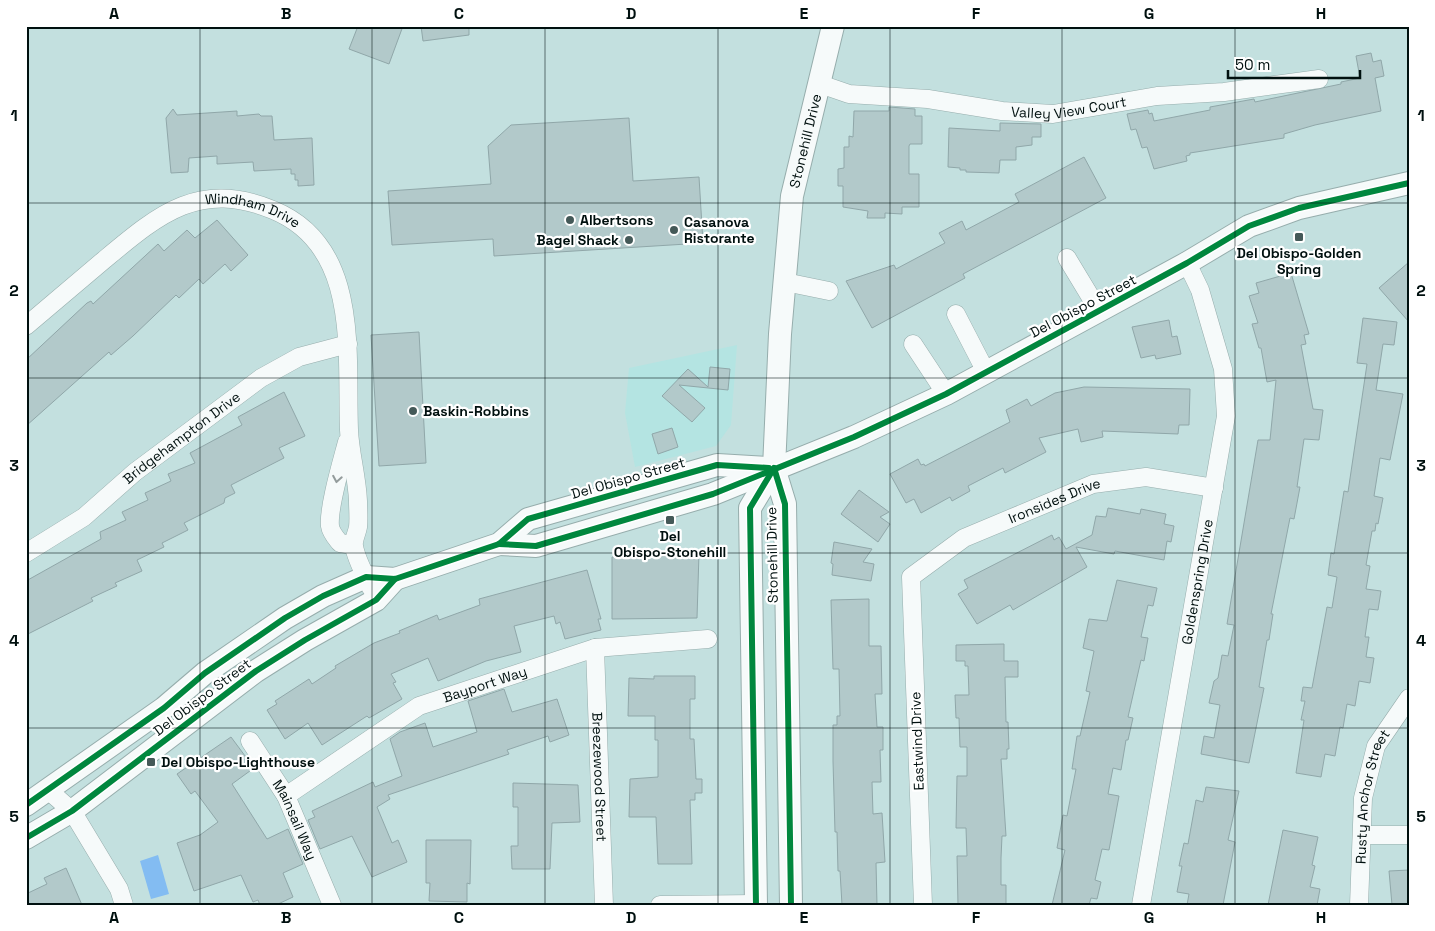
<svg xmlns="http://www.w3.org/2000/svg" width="1435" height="931" font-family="'Space Grotesk',sans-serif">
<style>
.built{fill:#b4e4e2}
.water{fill:#83bcf2}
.building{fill:#b2c9ca;stroke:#90a7a9}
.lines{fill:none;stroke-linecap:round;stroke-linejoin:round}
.minor-casing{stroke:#96adac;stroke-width:19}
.major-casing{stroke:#96adac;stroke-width:24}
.minor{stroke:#f6fafa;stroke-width:18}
.major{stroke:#f6fafa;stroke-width:22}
.cycleway-casing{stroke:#fff;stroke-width:9}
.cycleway{stroke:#00873e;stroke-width:6}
.oneway{stroke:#949c9c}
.grid{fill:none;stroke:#00100f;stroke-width:1;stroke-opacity:0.55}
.poi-dot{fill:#445958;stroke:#fff;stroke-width:2}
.labels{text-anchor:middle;stroke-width:4.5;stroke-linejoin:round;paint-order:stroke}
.street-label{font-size:14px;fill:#00100f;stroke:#fff}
.poi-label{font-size:14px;font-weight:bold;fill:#00100f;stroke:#fff;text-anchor:start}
.neatline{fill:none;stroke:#00100f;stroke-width:2}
.grid-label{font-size:16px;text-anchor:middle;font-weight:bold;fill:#00100f}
</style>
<rect width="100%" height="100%" fill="#c3e0df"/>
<path class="built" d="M737,345l-6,80 -15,21 -81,21 -10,-54 4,-45z"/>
<path class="water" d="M158,855l11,39 -18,5 -11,-38z"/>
<g class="building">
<path d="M358,26h45l-14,38 -40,-15z"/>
<path d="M421,26h48v9l-46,6z"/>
<path d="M1371,53l2,9 8,-2 3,16 -9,2 6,33 -66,14 -31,9v4l-94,15v2l-4,1 1,5 -33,8 -7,-22 -5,1 -6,-19 -5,1 -4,-16 21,-4 1,4 3,-1 2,8 56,-11v-3l44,-8 1,3 86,-18v-2l19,-4 -4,-22z"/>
<path d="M889,107l26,2v7h7v28h-12l-1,2v28h10v33h-17v7l-17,-1v5h-18l1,-7 -25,-4v-21h-5v-17l6,-1v-21h5v-11l4,1 1,-26h35z"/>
<path d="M173,109l4,6 60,-4v5l22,-2 2,2h11l2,24 38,-2 2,47 -16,1v-6h-3v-6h-4v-5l-37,2 -1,-9 -36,2v-8l-28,2 -1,14 -17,1 -5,-55z"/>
<path d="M629,118l4,63 66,-4 4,66 -209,13 -1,-17 -101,6 -4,-54 103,-7 -3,-38 23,-21z"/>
<path d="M1000,123l41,1v13h-9v8l-16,2v13h-16l-1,13 -33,-1v-2h-6v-2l-12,-1 1,-39 51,3z"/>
<path d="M1084,157l22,41 -143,76 2,4 -93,50 -26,-47 48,-16 2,4 49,-26 -6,-10 23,-12 4,9 53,-28 -4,-8z"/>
<path d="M217,220l31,35 -17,16 -6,-7 -22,20 -4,-5 -20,19 -3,-3 -43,41 -22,19 -2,-3 -83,74v-66l61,-57 4,-2 2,3 65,-60 6,7 23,-21 8,8z"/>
<path d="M1409,262v60l-30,-34z"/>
<path d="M1291,273l18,61 -5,1 2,9 -5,1 12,64 10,1 -4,30 -15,-1 -7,48h3l-6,32 -4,-1 -19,96h2l-4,26h-2l-8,47 5,1 -15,75 -48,-9 3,-18 10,2 6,-33 -11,-2 5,-22 4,-3 4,-23 6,1 6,-31 -7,-1 31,-184h12l6,-60 -9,2 -6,-34h-2l-7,-24 6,-1 -9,-27 10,-3 -3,-10z"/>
<path d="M1363,318l34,4 -3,23 -11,-1 -7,46 27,4 -13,66 -10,-2 -6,38 9,2 -5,26 -2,-1 -1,8h-3l-6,34 4,1 -4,23 15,2 -3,19 -9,-1 -4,28h4l-3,20 8,1 -4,25 -11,-2 -4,25 -8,-2 -4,24 -3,-1 -5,29 -10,-2 -4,23 -25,-4 8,-53h-3l4,-19h-4l2,-14 9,1 15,-81 5,1 5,-31 -9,-2 3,-22 3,1 10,-63 4,1 19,-128 -10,-1z"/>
<path d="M1169,320l3,17 5,-1 4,18 -25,5 -1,-4 -14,3 -9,-31z"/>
<path d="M419,332l7,131 -47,3 -8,-131z"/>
<path d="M710,367l20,2 -2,21 -49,-5 26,23 -13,14 -30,-26 26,-27 20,18z"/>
<path d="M1084,387l106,2 -1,36h-10l-1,9 -76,-3 1,6 -22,5 -3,-13 -39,9 7,14 -41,21 -2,-5 -35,18 2,5 -18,10 -2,-4 -29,16 -7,-14 -8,4 -16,-29 28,-15 3,6 3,-1 1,2 85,-44 -4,-12 21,-11 4,7 24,-13z"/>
<path d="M284,392l21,44 -26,12 5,10 -53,27 4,8 -10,5 -1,5 -40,20 4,7 -26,13 2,4 -27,13 5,11 -27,12 2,3 -26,12 2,3 -67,34v-54l75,-42 -1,-7 26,-12 -4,-8 26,-12 -3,-7 26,-12 -3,-7 27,-11 -5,-10 52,-28 -4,-8z"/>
<path d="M672,428l6,19 -20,7 -6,-20z"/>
<path d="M859,490l30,22 -9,5 10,7 -12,18 -37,-28z"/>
<path d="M1108,508l32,6 1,-5 25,5 -2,10 10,2 -3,16 -4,-1 -3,19 -49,-9 -1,3 -38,-7 11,20 -74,43 -3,-5 -33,19 -19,-30 10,-6 -4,-8 88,-45 2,5 5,-3 7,12 26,-14 4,-19 10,1z"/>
<path d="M834,542l38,7 -9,13 11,2 -3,17 -39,-6 1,-11 -2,-1z"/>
<path d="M676,553h23l-2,65 -85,1v-62l63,-1z"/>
<path d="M587,570l14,49h-3l3,11 -36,9 -5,-17 -4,2 -2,-8 -40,10 7,26 -35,9 -48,20 -10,-23 -37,16 5,8 -3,1 9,16 -33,19 -2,-2 -45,29 -14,-22 -23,16 -18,-29 10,-6 -2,-3 34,-22 3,5 24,-16 -1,-2 39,-23 26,-10 -1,-2 38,-16 2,5 41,-15 -1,-6z"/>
<path d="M1117,580l40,8 -4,18 -5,-1 -7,32 7,1 -4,23 -3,-1 -13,57 5,1 -5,22h-2l-5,30 -8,-2 -5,26 11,2 -10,54 -7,-1 -7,31 6,2 -4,17 -6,-1 -2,7h-37l13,-55 -8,-2 6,-33 4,1 9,-47h-4l5,-33h3l10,-44 -4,-1 8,-40 -11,-3 6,-29 18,2z"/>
<path d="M869,599v47h12l1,48h-7l2,33h6v23h-3l1,32h-9l1,32 9,-1 3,49 -9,1 1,42h-35l-2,-34h-2l-1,-39h-2l-2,-71v-36h4v-9h3l-1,-47h-6l-2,-69z"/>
<path d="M1004,644v17h14v16h-13l1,45h2l1,27h-2v10h-6l5,77h-4l-1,22v27h5v20h-48l-1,-49h10l-1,-28h-10l1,-52h10v-29h-7l-1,-29h-3l-1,-23h14l-1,-29h-3v-5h-9v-16z"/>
<path d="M654,676h41v23h-5v40h4l2,40h6v14h-7v7h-5l2,64h-34l-2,-47h-27l1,-38 28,-2v-37h-3v-24h-27l1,-38 25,1z"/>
<path d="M504,689l8,23 45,-13 12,36 -19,7 -2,-6 -41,14 2,4 -121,41 2,4 -13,8 15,36 6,-3 9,22 -35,15 -20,-41 -32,13 -12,-29 7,-3 -3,-6 61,-29 2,5 27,-11 -12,-37 10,-7 25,-9 8,24 44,-15 -9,-31z"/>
<path d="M231,737l23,31 -22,16 35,55 21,-10 15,35 -20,9 10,24 -17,8h-16l-2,-5 -5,2 -12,-27 -47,16 -17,-48 23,-8 18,-13 -23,-31 -4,3 -14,-20z"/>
<path d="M513,783l65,2 2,37 -28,1 -2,46h-38l-1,-23h7v-39h-5z"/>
<path d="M1206,787l33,4 -11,49 7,2 -12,63h-36l2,-11 -12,-2 5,-26h-3l5,-23 4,1 8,-44 7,2z"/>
<path d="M1283,830l35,7 -6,28 3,1 -5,21 10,2 -3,16h-49z"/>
<path d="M426,840h45l-1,44 -3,-1v19l-38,-1 1,-18h-4z"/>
<path d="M66,868l16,37h-56v-11l21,-10 -3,-6z"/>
<path d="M1409,870v35h-17l-3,-34z"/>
</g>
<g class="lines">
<defs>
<g id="minor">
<path id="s1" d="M820,84l29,10 79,5 74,12 51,3 104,-18 67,-4 95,-13"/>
<path d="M1067,258l32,53"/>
<path d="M785,282l44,9"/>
<path d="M956,314l30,58"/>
<path id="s2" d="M26,326c26,-22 52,-44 78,-66 54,-45 95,-81 169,-50 88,36 73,143 76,220 1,23 8,47 9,71 0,8 1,18 0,26 -1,6 -5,13 -4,19 2,13 11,29 17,42"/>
<path d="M913,344l33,50"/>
<path d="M347,442c-5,19 -19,66 -17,84 1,7 6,12 10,17l13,2"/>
<path id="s3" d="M26,553l58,-36 51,-45 126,-94 38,-21 49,-13"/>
<path id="s4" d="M595,648l9,257"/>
<path id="s5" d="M250,741l36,55 46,109"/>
<path d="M48,790l24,21 47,78 5,16"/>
<path id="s6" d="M286,796l133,-90 176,-58 113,-9"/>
<path d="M1362,835h47"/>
<path d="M660,905l96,-1"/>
<path id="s7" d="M923,905l-12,-328 53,-39 129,-54 53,-7 68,11"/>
<path id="s8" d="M1141,905l85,-489 -3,-47 -23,-79 -13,-27"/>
<path id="s9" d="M1359,905l4,-107 13,-52 33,-48"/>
</g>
<g id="major">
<path d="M499,544l37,2 177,-52 141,-57 92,-43 241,-131 62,-37 50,-18 110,-25"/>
<path d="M26,805l138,-97 41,-35 80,-55 38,-22 43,-19 29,2 104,-35 29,-25 189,-54 51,3"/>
<path d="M26,838l46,-27 184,-140 49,-31 71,-40 19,-21"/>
<path d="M756,905l-6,-397 24,-40"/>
<path id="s10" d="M791,905l-6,-401 -11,-36 6,-134 12,-138 41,-170"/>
</g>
</defs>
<use href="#minor" class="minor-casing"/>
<use href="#major" class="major-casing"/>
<use href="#minor" class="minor"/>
<use href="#major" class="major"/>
<defs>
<g id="cycleway">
<path d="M774,468l11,36 6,401"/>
<path d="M499,544l37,2 177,-52 141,-57 92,-43 241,-131 62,-37 50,-18 110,-25"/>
<path d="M26,805l138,-97 41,-35 80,-55 38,-22 43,-19 29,2 104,-35 29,-25 189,-54 52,3"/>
<path d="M26,838l46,-27 184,-140 49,-31 71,-40 19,-21"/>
<path d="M756,905l-6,-397 24,-40"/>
</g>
</defs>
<use href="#cycleway" class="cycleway-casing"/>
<use href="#cycleway" class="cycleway"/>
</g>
<defs><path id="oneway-chevron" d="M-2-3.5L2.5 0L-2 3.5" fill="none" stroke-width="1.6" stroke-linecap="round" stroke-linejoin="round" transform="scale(1.25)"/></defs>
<use class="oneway" href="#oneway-chevron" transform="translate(337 479) rotate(100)"/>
<path class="grid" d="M200,26v879M372,26v879M545,26v879M718,26v879M890,26v879M1062,26v879M1235,26v879M26,203h1383M26,378h1383M26,553h1383M26,728h1383"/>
<g class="poi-dot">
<circle cx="570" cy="220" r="5"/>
<circle cx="674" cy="230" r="5"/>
<rect x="1294" y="232" width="10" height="10" rx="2.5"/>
<circle cx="629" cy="240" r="5"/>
<circle cx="413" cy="411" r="5"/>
<rect x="665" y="515" width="10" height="10" rx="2.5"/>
<rect x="146" y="757" width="10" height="10" rx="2.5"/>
</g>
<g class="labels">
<g class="street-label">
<text dy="5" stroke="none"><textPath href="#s1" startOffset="252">Valley View Court</textPath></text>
<text dy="5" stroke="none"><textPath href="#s10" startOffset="768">Stonehill Drive</textPath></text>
<text dy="5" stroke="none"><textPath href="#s2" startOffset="271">Windham Drive</textPath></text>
<text transform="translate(1083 306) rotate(-28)" y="5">Del Obispo Street</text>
<text dy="5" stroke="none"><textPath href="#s3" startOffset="194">Bridgehampton Drive</textPath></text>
<text transform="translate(628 478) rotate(-16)" y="5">Del Obispo Street</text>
<text dy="5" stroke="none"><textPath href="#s7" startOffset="492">Ironsides Drive</textPath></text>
<text transform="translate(772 555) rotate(-91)" y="5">Stonehill Drive</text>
<text dy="5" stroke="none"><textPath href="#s8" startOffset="328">Goldenspring Drive</textPath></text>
<text dy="5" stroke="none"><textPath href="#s6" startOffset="230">Bayport Way</textPath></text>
<text transform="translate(202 697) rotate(-37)" y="5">Del Obispo Street</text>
<text transform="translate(917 741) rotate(-92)" y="5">Eastwind Drive</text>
<text dy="5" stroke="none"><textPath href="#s4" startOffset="129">Breezewood Street</textPath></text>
<text dy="5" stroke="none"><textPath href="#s9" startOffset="110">Rusty Anchor Street</textPath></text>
<text dy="5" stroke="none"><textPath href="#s5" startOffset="91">Mainsail Way</textPath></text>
</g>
<g class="poi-label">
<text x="580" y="225">Albertsons</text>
<text x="684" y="227">Casanova<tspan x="684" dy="16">Ristorante</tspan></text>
<text x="619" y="245" text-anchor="end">Bagel Shack</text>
<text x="1299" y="258" text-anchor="middle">Del Obispo-Golden<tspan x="1299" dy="16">Spring</tspan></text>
<text x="423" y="416">Baskin-Robbins</text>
<text x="670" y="541" text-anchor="middle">Del<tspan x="670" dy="16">Obispo-Stonehill</tspan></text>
<text x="161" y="767">Del Obispo-Lighthouse</text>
</g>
</g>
<rect width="1435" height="931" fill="none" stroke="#ffffff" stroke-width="55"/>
<path d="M1228 70v8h132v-8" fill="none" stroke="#00100f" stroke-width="2.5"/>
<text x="1235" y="70" font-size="15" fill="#00100f" stroke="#ffffff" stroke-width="4" paint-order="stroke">50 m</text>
<rect x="28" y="28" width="1380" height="876" class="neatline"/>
<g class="grid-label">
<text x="114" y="19">A</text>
<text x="286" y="19">B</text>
<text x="459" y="19">C</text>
<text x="631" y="19">D</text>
<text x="804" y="19">E</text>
<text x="976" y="19">F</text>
<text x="1149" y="19">G</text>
<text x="1321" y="19">H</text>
<text x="14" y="121">1</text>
<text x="1421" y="121">1</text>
<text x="14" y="296">2</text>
<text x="1421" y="296">2</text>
<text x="14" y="471">3</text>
<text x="1421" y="471">3</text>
<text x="14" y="646">4</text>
<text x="1421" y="646">4</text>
<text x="14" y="822">5</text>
<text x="1421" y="822">5</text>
<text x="114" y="923">A</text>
<text x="286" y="923">B</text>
<text x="459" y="923">C</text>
<text x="631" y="923">D</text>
<text x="804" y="923">E</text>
<text x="976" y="923">F</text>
<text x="1149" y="923">G</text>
<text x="1321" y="923">H</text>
</g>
</svg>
